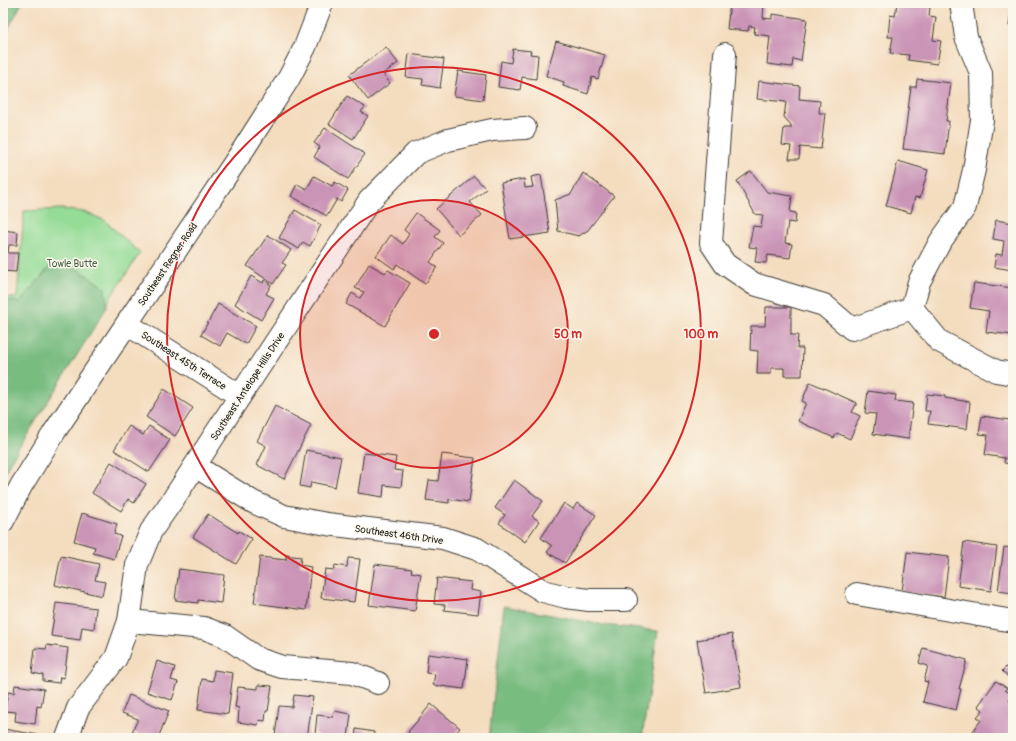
<svg xmlns="http://www.w3.org/2000/svg" width="1016" height="741" font-family="Pangolin,sans-serif">
<style>
.green{fill:#95dc97;stroke:#587c5a}
.forest{fill:#78bc80;stroke:#4a6c4e}
.building{fill:#ca94b7}
.lines{fill:none;stroke-linecap:round;stroke-linejoin:round}
.minor-casing{stroke:#3c3934;stroke-width:24}
.major-casing{stroke:#3c3934;stroke-width:24}
.minor{stroke:#fff;stroke-width:22}
.major{stroke:#fff;stroke-width:22}
.ring{fill:none;stroke:#d62828;stroke-width:2}
.labels{text-anchor:middle;stroke-width:3;stroke-linejoin:round;paint-order:stroke}
.park-label{font-size:10px;fill:#465f47;stroke:#fbf7ec}
.street-label{font-size:10px;fill:#1c1c1c;stroke:#fbf7ec}
.centre{fill:#d62828;stroke:#fbf7ec;stroke-width:2}
.ring-label{font-size:12px;text-anchor:middle;font-weight:bold;fill:#d62828;stroke:#fbf7ec;stroke-width:3;stroke-linejoin:round;paint-order:stroke}
</style>
<rect width="100%" height="100%" fill="#fbf7ec"/>
<filter id="ink" filterUnits="userSpaceOnUse"><feTurbulence type="fractalNoise" baseFrequency=".025" numOctaves="2"/><feDisplacementMap in="SourceGraphic" scale="8" xChannelSelector="R" yChannelSelector="G"/><feConvolveMatrix kernelMatrix="1 2 1 2 8 2 1 2 1" color-interpolation-filters="sRGB"/></filter>
<filter id="wash" filterUnits="userSpaceOnUse"><feTurbulence type="fractalNoise" baseFrequency=".012" numOctaves="4" result="noise"/><feDisplacementMap in="SourceGraphic" scale="16" xChannelSelector="R" yChannelSelector="G"/><feGaussianBlur stdDeviation="0.9" result="paint"/><feColorMatrix in="noise" values="0 0 0 0 0 0 0 0 0 0 0 0 0 0 0 0 0 1.4 0 .05"/><feComposite in="paint" operator="in"/></filter>
<g filter="url(#wash)">
<rect width="100%" height="100%" fill="#f4ddbf"/>
<path class="green" d="M62,209l22,3 20,8 36,33 -137,207v-163l14,1 7,-87z"/>
<g class="forest">
<path d="M3,3h19l-19,35z"/>
<path d="M52,264l26,5 27,19 2,19 -98,157 -6,13v-177l17,2z"/>
<path d="M504,606l100,19 54,6 -16,107h-153z"/>
</g>
<g id="blocks">
<g class="building">
<path d="M730,3l34,1 -1,14 9,1v-5l35,5 -6,42 -8,-2 -1,8 -25,-3 3,-28 -16,-2 1,-7 -6,-1 -1,5 -21,-2z"/>
<path d="M897,3l33,4 -1,9 7,1 -3,23 8,1 -4,23 -29,-4 1,-5 -19,-2 3,-16h-5l2,-22 5,1z"/>
<path d="M1012,3h1v24l-4,-1z"/>
<path d="M556,41l49,14 -7,24 -6,-2 -4,17 -25,-8 1,-4 -18,-6z"/>
<path d="M386,47l12,16 -15,11 7,9 -22,17 -19,-25z"/>
<path d="M513,49l18,2 -1,3 8,1 -2,24 -14,-2 -2,13 -22,-3 3,-26 10,2z"/>
<path d="M409,54l35,5 -4,29 -18,-3 1,-6 -17,-2z"/>
<path d="M458,71l28,4 -3,25 -29,-4z"/>
<path d="M917,79l34,4 -5,38h3l-4,33 -42,-5 8,-62h5z"/>
<path d="M759,81l41,5 -1,13 21,2 -1,12h6l-4,36 -21,-2 -1,12h-10l2,-13 -9,-1 2,-17h7v-3l-7,-8 2,-15 -29,-3z"/>
<path d="M347,96l18,11 -4,5 7,4 -15,23 -24,-15z"/>
<path d="M325,128l40,26 -17,25 -34,-22 6,-10 -6,-4z"/>
<path d="M898,161l30,9 -8,28 -5,-1 -4,16 -25,-7z"/>
<path d="M751,171l16,21 25,4 -2,16 6,1 -1,10 -7,-1 -3,21 7,1 -2,14 -22,-3 -2,8 -11,-1 2,-14 -8,-1 4,-21 8,1 2,-12 -8,-1 -18,-33z"/>
<path d="M583,173l31,23 -26,34 -9,6 -21,-5 -3,-31 16,-6z"/>
<path d="M541,175l9,58 -40,6 -9,-56 23,-4 1,9 8,-1 -2,-10z"/>
<path d="M314,176l18,10 3,-4 13,8 -7,12 -4,-3 -10,17 -36,-20 6,-12 10,5z"/>
<path d="M474,176l12,13 -16,13 12,13 -23,20 -23,-26z"/>
<path d="M295,210l26,15 -11,21 -7,-4 -4,7 -20,-11z"/>
<path d="M416,213l24,17 -5,7 8,6 -13,19 7,5 -12,17 -28,-20 -3,5 -18,-13 15,-21 12,9 6,-10 -5,-4z"/>
<path d="M996,220l17,3v47l-19,-3 2,-13 6,1 2,-14 -11,-2z"/>
<path d="M3,230l15,2 -1,13h-8l-1,8h10l-2,19 -13,-1z"/>
<path d="M268,235l23,15 -9,13 4,2 -13,19 -26,-18z"/>
<path d="M369,264l16,9 3,-3 22,13 -25,43 -39,-22 6,-11 8,5 4,-6 -9,-4z"/>
<path d="M251,276l12,7 1,-3 7,5 -5,9 8,4 -13,22 -26,-16z"/>
<path d="M974,283l39,5 -3,34h3v13l-27,-3 3,-21 -19,-3z"/>
<path d="M218,304l38,22 -10,18 -19,-11 -7,13 -19,-11z"/>
<path d="M766,307h25v28h7l-1,13h6l-1,28h-18v-8h-13v6h-14l1,-23 -8,-1 1,-24h14z"/>
<path d="M810,382l47,21 -5,9 8,4 -10,23 -13,-6 -3,5 -36,-17 8,-18 -4,-2z"/>
<path d="M164,389l29,19 -18,28 -29,-19z"/>
<path d="M868,391l28,4 -1,6 18,2 -5,36 -35,-5 3,-20 -11,-1z"/>
<path d="M927,394l18,2v2l25,4 -3,27 -39,-5 2,-13h-5z"/>
<path d="M275,406l36,19 -27,54 -27,-14 9,-19 -9,-5z"/>
<path d="M982,416l28,4v-4h3v48l-9,-1 1,-5 -20,-3 3,-20 -9,-1z"/>
<path d="M129,426l14,9 6,-9 21,14 -21,32 -35,-22z"/>
<path d="M306,450l35,7 -6,30 -24,-5 -1,6 -10,-2z"/>
<path d="M364,453l32,4 -2,13 9,1 -2,16 -17,-2 -1,12 -25,-4z"/>
<path d="M442,454l33,4 -6,44 -20,-3v4l-23,-3 3,-20 9,1z"/>
<path d="M111,462l35,22 -12,19 -6,-4 -7,12 -29,-18z"/>
<path d="M514,480l29,21 -11,15 7,5 -14,21 -26,-19 6,-8 -10,-7z"/>
<path d="M564,503l9,6 4,-6 19,12 -31,48 -18,-11 5,-6 -11,-8z"/>
<path d="M82,513l35,11 -3,10 7,2 -7,23 -21,-6 2,-6 -21,-6z"/>
<path d="M208,514l30,19 1,-2 13,8 -16,25 -43,-27z"/>
<path d="M964,542l33,5 -6,44 -33,-5z"/>
<path d="M1004,547l9,1v45l-15,-2z"/>
<path d="M907,552l42,5 -5,40 -42,-5z"/>
<path d="M286,555l15,2 -1,8 11,2 -5,43 -52,-7 6,-46 26,3z"/>
<path d="M61,556l38,8 -4,16 10,2 -3,14 -47,-11z"/>
<path d="M348,558l12,1 -6,43 -33,-4 4,-29 9,1 1,-5 12,2z"/>
<path d="M375,564l37,5 -1,3 10,2 -6,37 -46,-6z"/>
<path d="M179,569l45,6 -3,28 -23,-3v3l-23,-3z"/>
<path d="M437,578l34,4 -1,8 11,2 -3,22 -34,-4 1,-5 -11,-1z"/>
<path d="M56,603l40,5 -2,21 -12,-2 -2,13 -29,-4z"/>
<path d="M732,634l9,53 -35,6 -9,-53z"/>
<path d="M47,645l21,3 -4,30 -4,-1 -1,6 -16,-2v-6l-11,-2 3,-25 11,1z"/>
<path d="M923,648l44,12 -8,29h2l-5,21 -33,-8 5,-20 -4,-1 4,-15 -9,-3z"/>
<path d="M428,654l40,5 -4,30 -31,-4 2,-11 -9,-1z"/>
<path d="M1013,660v21l-11,-10z"/>
<path d="M157,661l18,6 -4,13 7,2 -6,18 -25,-8z"/>
<path d="M214,670l19,3 -5,41 -30,-4 4,-31 11,2z"/>
<path d="M996,681l11,7 -2,2 8,5 -4,6 4,2v26l-6,9h-30l-6,-4 10,-14 -4,-3 6,-7 -5,-4z"/>
<path d="M15,685l29,4 -3,18 -4,-1 -2,18 -20,-3 1,-9 -11,-1 3,-19 6,1z"/>
<path d="M258,685l14,1 -4,25h-2l-1,10 -6,-1 -1,5 -20,-3 1,-14 -4,-1 3,-20 20,2z"/>
<path d="M129,695l40,16 -11,27h-10l-16,-6 6,-13 -16,-6z"/>
<path d="M294,695l19,2 -6,41 -32,-2 4,-30 13,1z"/>
<path d="M431,704l29,24 -8,10h-38l-6,-6z"/>
<path d="M334,711l17,3 -3,24h-28v-3h-5l2,-20 16,2z"/>
<path d="M3,729l36,6v3h-36z"/>
<path d="M356,729l18,3v6h-19z"/>
</g>
</g>
</g>
<g filter="url(#ink)">
<use href="#blocks" fill-opacity="0" stroke="#3c3934" stroke-width="1"/>
<g class="lines">
<defs>
<g id="minor">
<path d="M725,54l-14,189 14,21 29,20 70,21 28,24 60,-21"/>
<path d="M912,308l7,-26 21,-40 25,-35 9,-37 8,-50 -1,-47 -15,-36 -5,-34"/>
<path d="M912,308l27,33 57,30 17,3"/>
<path d="M127,324l113,72"/>
<path d="M195,466l58,36 31,14 43,8 116,14 34,11 66,42 23,6 23,3h37"/>
<path d="M857,594l156,27"/>
<path d="M129,621l75,7 21,8 33,23 24,8 70,6 26,10"/>
<path d="M67,738l11,-30 38,-50 13,-37 8,-56 14,-34 23,-33 66,-102 129,-195 47,-48 32,-13 44,-10 33,-2"/>
</g>
<path id="major" d="M3,521l18,-35 34,-55 188,-281 46,-72 16,-31 17,-44"/>
</defs>
<use href="#minor" class="minor-casing"/>
<use href="#major" class="major-casing"/>
<use href="#minor" class="minor"/>
<use href="#major" class="major"/>
</g>
</g>
<circle cx="434" cy="334" r="134" fill="#d62828" fill-opacity=".12"/>
<g class="ring">
<circle cx="434" cy="334" r="134"/>
<circle cx="434" cy="334" r="267"/>
</g>
<g class="labels">
<g class="park-label">
<text x="72" y="267">Towle Butte</text>
</g>
<g class="street-label">
<text transform="translate(167 264) rotate(-56)" y="4">Southeast Regner Road</text>
<text transform="translate(184 360) rotate(33)" y="4">Southeast 45th Terrace</text>
<text transform="translate(247 386) rotate(-57)" y="4">Southeast Antelope Hills Drive</text>
<text transform="translate(399 534) rotate(8)" y="4">Southeast 46th Drive</text>
</g>
</g>
<circle cx="434" cy="334" r="6" class="centre"/>
<g class="ring-label">
<text x="568" y="338">50 m</text>
<text x="701" y="338">100 m</text>
</g>
<rect width="1016" height="741" fill="none" stroke="#fbf7ec" stroke-width="16"/>
</svg>
